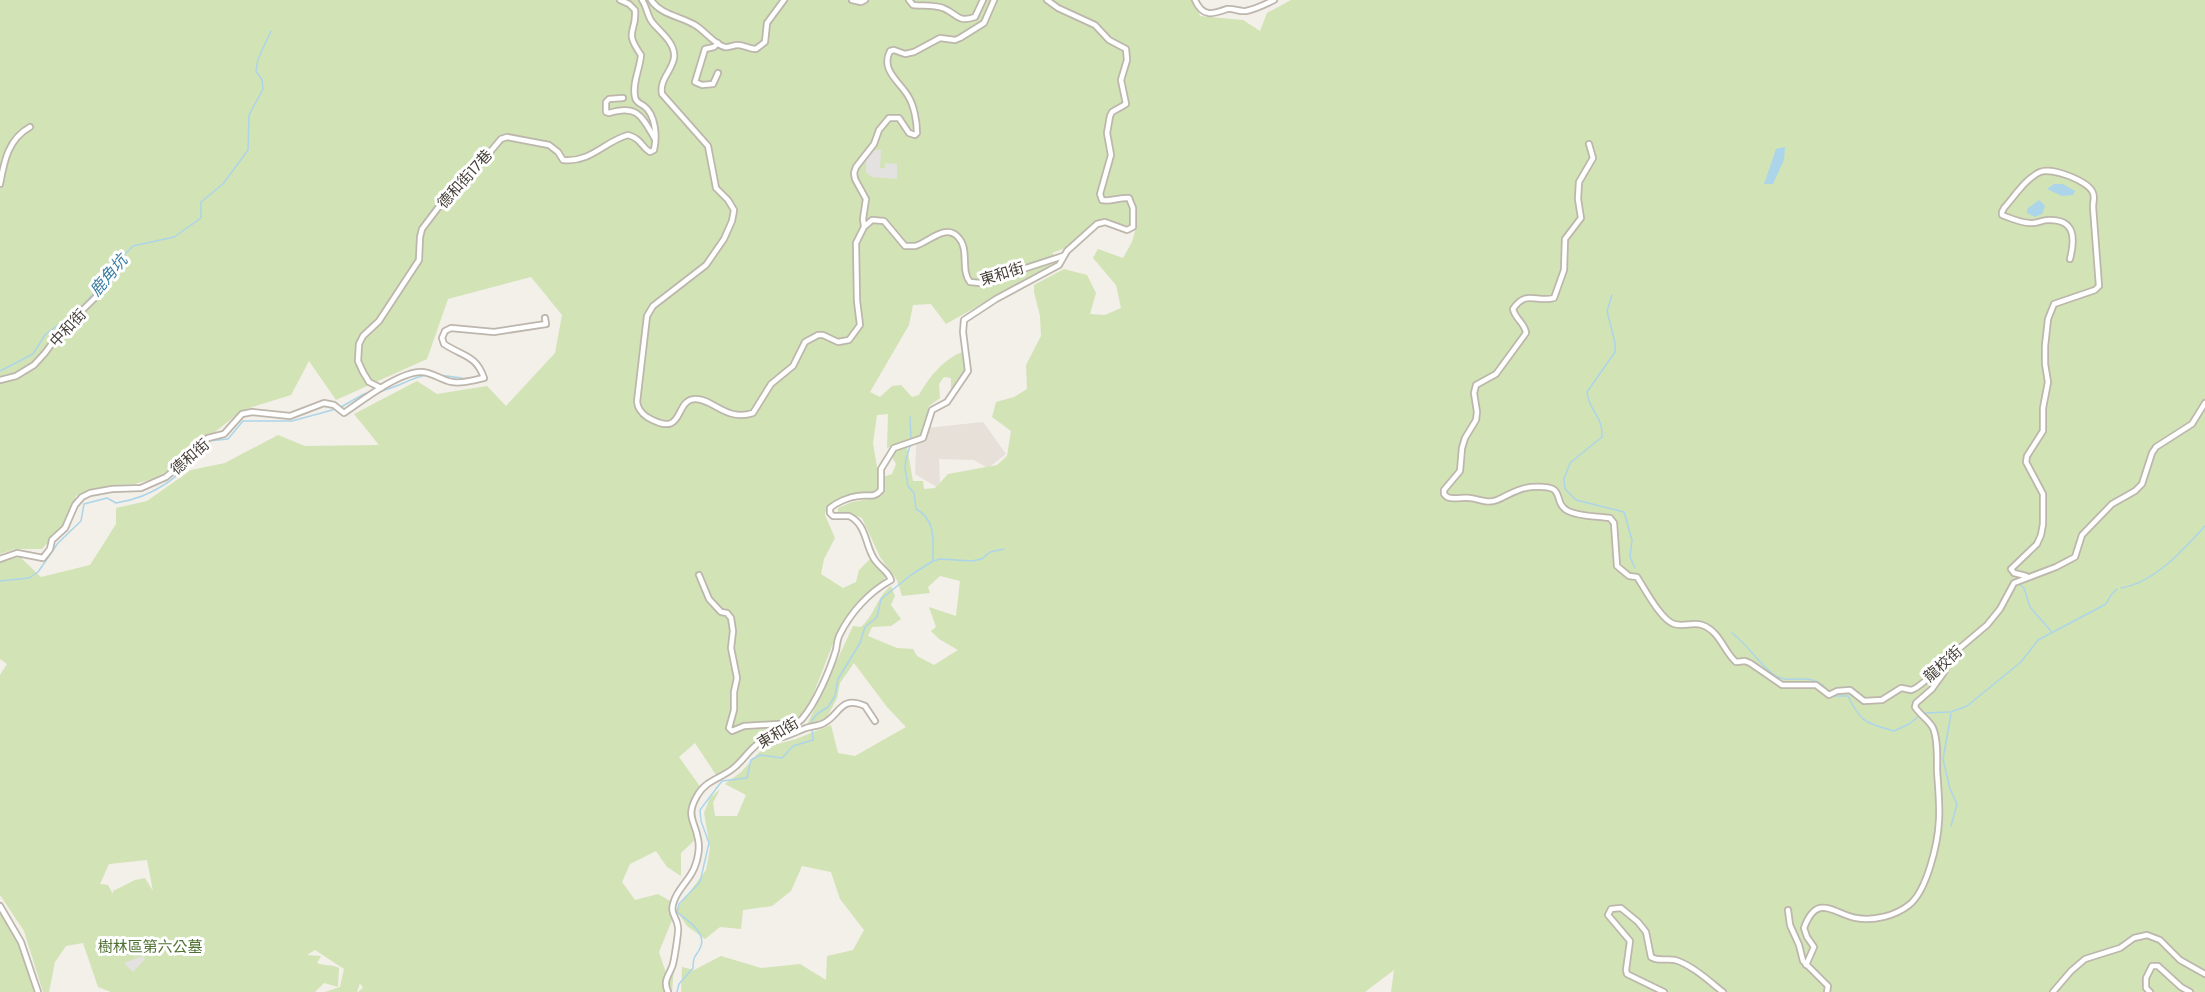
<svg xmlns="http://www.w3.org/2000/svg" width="2205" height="992" font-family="Poppins,'Noto Sans TC',sans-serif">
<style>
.residential{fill:#e6e0d8}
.green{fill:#d2e3b6;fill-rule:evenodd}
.parking{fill:#e4e2e0}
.water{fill:#acd5e9}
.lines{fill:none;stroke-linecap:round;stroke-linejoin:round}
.stream{stroke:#acd5e9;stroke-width:1.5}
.street-casing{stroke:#bdb6ac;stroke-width:8}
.street{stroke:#fff;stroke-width:4.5}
.labels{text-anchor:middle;stroke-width:6;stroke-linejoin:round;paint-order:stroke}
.street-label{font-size:15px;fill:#463f38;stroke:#fff}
.park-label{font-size:15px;fill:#4f7131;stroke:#fff}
.water-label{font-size:16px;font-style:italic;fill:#3a7da0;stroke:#fff}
</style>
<rect width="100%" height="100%" fill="#f3efe9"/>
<path class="residential" d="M983,422l23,32 -18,14 -14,-8 -35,-1 1,30 -25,-15 2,-45z"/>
<g class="green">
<path d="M0,0h1195l5,16 43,4 17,11 7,-18 24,-13h914v992h-814l3,-22 -29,22h-684l1,-25 12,3 27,-14 40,12 39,-4 26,16 1,-24 26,-6 11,-20 -24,-31 -9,-27 -29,-6 -11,25 -19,15 -29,4 -2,19 -21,-2 -15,12 -18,-13 -11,-16 30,-40 4,-22 -6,-35 6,-15 10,-9 -7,14 2,13h22l9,-21 -21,-11 16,-12 22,-24 33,-9 35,-14 7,28 17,3 51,-29 -19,-20 -33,-44 -14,20 -3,15 -10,19 -21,10 47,-101 8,1c14,-12 16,-31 30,-41l4,10 -4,9 10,14 -10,7 -19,1 -4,9 29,12 16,1 4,7 17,9 24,-15 -19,-11 -8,-8 5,-4 -7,-20 27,9 4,-35 -20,-5 -12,11 2,6 -28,3 -5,-16 -17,-23 -18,-39 -16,-6 -8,1v-5l14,-6 29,-5 3,-8 -1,-12 9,-3 4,-10 -4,-7 -4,1v-5l12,-7 7,1 6,34h10l1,8 11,-1 13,-14 49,-9 10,-9 4,-25 -19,-14 4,-15 18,-5 13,-8 -1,-24 15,-29 -1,-20 -6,-24v-7l30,-16 23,6 9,18 -6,21 15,1 16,-7 -5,-23 -23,-27 5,-9 25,9 9,-16 4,-14c-7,-4 -32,-4 -43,-5l-25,24 -16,6 8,7 -114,64 -15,-20 -18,1 -4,20 -39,67 10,5 12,-11 9,-1 11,12 7,-2c11,-19 25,-37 46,-44v22l-10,16 -4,1v-12l-7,-1 -5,7 1,14 -11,8 -6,28 -36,14 1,-34 -11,1 -4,28 5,30v18l-9,4 -15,-1 -27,12 -2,9 10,23 -11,21 -3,15 22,14 13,-6 3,-12 12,-12 15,17 -3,7 -15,12 -31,39 -31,80 -21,13 -8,8 -14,4 -45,40 -23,-35 -16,14 25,35 -9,14 3,31 -17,16v23l-14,-9 -11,-16 -26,13 -8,18 13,18 23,-6 14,8v18l-13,32 7,21 8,-6 -2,25h-314l5,-4 -3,-5 -3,9h-32l15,-5 4,-18 -29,-19 -8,5 14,1 -4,7c7,3 14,1 22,5l-1,19 -14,-4 -9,9h-204l-13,-5 -15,-44 -17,3 -11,16 -6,30h-6l-19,-61 -24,-36v-220l7,-11 -7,-5v-98l20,-4 21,20 49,-12 26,-41v-16l31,-7 44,-31 34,-7 53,-28 27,11 74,-1 -25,-31 63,-33 20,13 50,-8 19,20 49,-53 7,-38 -31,-38 -83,22 -21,60 -91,41 -27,-39 -18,34 -48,15 -45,35 -20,20 -23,13 -20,6 -29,2 -30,10 -11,27 -23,26h-27l-15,5zM147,860l6,31 -8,-13 -10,2 -22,11v3l-5,-9 -8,-1 9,-20z"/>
<path d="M0,912l18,30 17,50h-35z"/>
</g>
<g class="parking">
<path d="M871,150h10l-1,18h5v-5l12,1v15l-25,-2 -6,-5v-15z"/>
<path d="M143,956l2,3 -12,13 -9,-9z"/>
</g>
<g class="water">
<path d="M1785,147l-1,13 -11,24h-9l12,-35z"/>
<path d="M2054,184h9l12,7 -2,4 -11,1 -15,-7z"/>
<path d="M2039,200l6,6 -3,8 -7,3 -8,-4v-4z"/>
</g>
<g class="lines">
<g class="stream">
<path d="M1612,295l-5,16 8,32v9l-28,40c2,20 16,23 15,45l-32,26 -6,16 1,10 11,11 48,12 8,28 -2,17 5,11"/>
<path d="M0,371l33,-17 12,-19 38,-30 24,-26 9,-16 17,-17 41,-9 27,-19v-16l22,-18 25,-34 1,-35 14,-26 -1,-9 -6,-9 2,-12 13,-28"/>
<path d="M439,375l23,3"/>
<path d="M379,391c18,-2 31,-14 49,-16"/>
<path d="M341,407l23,-13 7,-2"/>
<path d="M910,417l1,21"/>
<path d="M911,443l-5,16 -1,9 3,18 6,7 2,16c20,11 17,30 17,51"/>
<path d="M0,581l29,-3 9,-6 20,-29 23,-22 3,-17 23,-6 9,5c40,-6 69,-29 92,-62l20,-2 15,-18h49l44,-12"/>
<path d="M2019,584l5,4 6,19 21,24"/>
<path d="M2121,588c33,-5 62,-38 84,-62"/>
<path d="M1732,633c16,12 27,31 41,41 20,14 36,-7 56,18"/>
<path d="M1834,696h14c13,27 18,27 46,35l15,-7 10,-8"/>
<path d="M1923,713l28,-1 16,-6 54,-44 17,-22 68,-36 5,-9 6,-6"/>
<path d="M812,724v-4l5,-6 11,-7 7,-11 3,-17 22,-36 5,-16 12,-10 4,-18 30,-24 22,-14 7,-2 32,2 10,-2 8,-7 14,-3"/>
<path d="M1951,826l6,-22 -7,-15 -7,-30 8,-45"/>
<path d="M677,992l2,-8 14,-16c0,-15 4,-11 8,-22 5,-15 -15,-26 -24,-34l2,-8 21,-22 9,-39 -8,-22 -1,-11 22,-29 25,-3 4,-18 9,-5 22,3 11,-12 20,-6 -1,-12"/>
</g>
<defs>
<g id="street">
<path d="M642,0c5,7 5,15 10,22 8,10 24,21 22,36 -2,13 -15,22 -12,36l46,52 8,42 12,12 6,10 -2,11 -8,18 -18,26 -53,41 -6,10 -10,86c1,7 4,11 10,15 39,23 26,-17 48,-18 17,-1 31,23 58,14l18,-29 22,-18 12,-24 13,-7h5l15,7 11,-2 11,-15 -3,-24 -1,-58 8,-16 8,-7 12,1 21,25c1,0 9,0 10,0 13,-3 30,-23 43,-9 12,12 2,33 12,45l10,1 83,-27"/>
<path d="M651,0c10,15 29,16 44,25 9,5 21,21 30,22 4,1 8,-2 13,-2 6,0 11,4 18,4l9,-7 2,-19 17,-23"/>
<path d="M852,0l9,2 4,-2"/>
<path d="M909,0l4,5c9,1 21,0 30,3 15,6 14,15 32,9l8,-17"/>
<path d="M1195,0c8,18 18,14 32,9 6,-1 13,3 19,2 10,-2 20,-7 28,-11"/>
<path d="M718,43l-4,4 -9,2 -10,33 7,3 11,-1 5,-11"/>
<path d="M623,98l-14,1 -3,3v10l3,1c29,-9 33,4 46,26"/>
<path d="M1589,144l4,14 -14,24 -1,17 3,19 -16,21 -1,31 -10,28c-17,5 -28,-9 -41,11 2,10 12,14 13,24l-30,41 -20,11 -2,8 3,19 -1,8 -11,18 -3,10 -2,23 -16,19v4c3,3 3,4 7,4 6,1 13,-1 19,0 10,1 17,6 27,2 12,-5 21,-12 34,-13 39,-3 19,14 37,24 12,6 29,5 42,7l4,5 3,43 12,10 8,1c8,12 24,43 37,47 9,3 19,-2 28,1 18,6 22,27 34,37l9,-1 5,2 32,22h34l13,10 8,-4 13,-1 14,11 18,-1 19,-12c2,0 9,2 10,2 7,-1 28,-21 31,-27l45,-38 13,-16 14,-26 42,-16 19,-10 7,-22 30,-31 23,-13 7,-7 10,-31 4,-6 36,-23 13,-21"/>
<path d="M0,184c4,-22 8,-45 30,-57"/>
<path d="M864,226l-1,-7 3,-20 -11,-20 -1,-6 2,-6 18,-23 5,-14 10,-12h10l10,15 6,2 2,-2c0,-11 -3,-28 -9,-37 -8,-14 -28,-26 -18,-45l4,-1 11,4 9,-2 26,-14 15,2 5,-2 24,-15 10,-23"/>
<path d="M0,380l16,-4 18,-11 11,-12 16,-22 39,-38 22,-33"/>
<path d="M381,388l-12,-6 -6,-10 -5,-11 1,-17 4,-8 16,-15 40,-61 1,-23 2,-8 25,-33 21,-18 33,-39 6,-2 42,8 9,7 5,8c28,3 42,-19 65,-25 14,4 13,12 22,17l4,-2c3,-13 2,-35 -10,-44 -4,-3 -8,-3 -9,-9 -3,-14 5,-28 6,-42 -18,-26 -4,-21 -6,-45l-6,-6 -9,-4"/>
<path d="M0,559l17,-6 26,5 7,-9 2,-9 13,-12 10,-23 7,-8 8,-4 22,-4 29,-1 25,-11 30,-26 7,-10 5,-3 16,-4 18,-20 10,-2 38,4 34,-13 10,2 10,8c19,-13 55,-41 77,-41 11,0 20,8 31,10 10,2 22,-2 32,-4 -8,-23 -20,-21 -40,-34l-2,-6 3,-7 6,-3 43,4 52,-8 -1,-6"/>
<path d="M699,575l10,24 12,13 6,1 4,5 2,13 -2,17 6,30 -3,14v18l-5,18 3,3 12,-5 50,-3"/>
<path d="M2026,576l-12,-3 -3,-4 26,-25 4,-9 2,-11v-30l-17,-32 1,-6 16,-25v-23l5,-26 -3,-18v-18l3,-27 6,-15 41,-14 4,-4 -6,-79c0,-5 2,-10 0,-14 -4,-12 -41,-26 -53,-21 -14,6 -26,25 -36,36l-2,4v3c8,3 19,8 28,8 6,1 12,-3 18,-3 28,-1 27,19 22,39"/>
<path d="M769,740c14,-1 24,-7 37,-12 6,-2 13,-2 18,-5 16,-8 16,-28 41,-17l10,15"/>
<path d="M0,906l21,36 17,50"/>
<path d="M1788,910l2,15 9,20 4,16 25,25 -1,6"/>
<path d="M1806,965l8,-18 -7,-10 -3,-9c13,-36 30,-14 52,-10 18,3 39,-2 53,-13 18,-14 29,-62 30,-85 1,-16 -1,-34 -2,-50 0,-13 1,-30 -4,-42 -4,-8 -13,-13 -18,-21l1,-4 16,-14 13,-18 4,-13"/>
<path d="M668,992c-5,-11 0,-15 4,-25 2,-4 7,-37 6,-40 -1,-11 -9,-13 -4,-26 4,-13 17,-22 21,-35 3,-7 5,-19 3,-27 -3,-19 -13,-22 -1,-43 9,-17 27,-18 39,-30 9,-8 15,-19 26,-25 13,-7 30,-11 40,-22 14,-16 28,-49 34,-69 1,-5 1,-9 3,-14 11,-23 30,-44 52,-56 -3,-10 -13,-13 -18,-23 -8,-14 -7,-33 -24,-41h-16l-3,-3v-5c7,-6 19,-11 28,-12 10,-2 16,3 23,-6v-21l13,-21 29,-10 9,-28 15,-8 21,-31 -5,-39 1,-12 32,-21 63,-34 8,-14 30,-27 8,-2 22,8 6,-3v-19l-4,-10c-9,-1 -19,4 -27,2l-2,-6 11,-39 -4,-22 3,-17 2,-4 14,-8 -5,-24 6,-20 -1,-11 -17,-9 -14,-15 -37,-17 -11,-8"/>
<path d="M1664,992l-37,-18 -1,-4 4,-29 -22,-26 3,-6 10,-1 17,14 8,10 5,25c8,5 15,1 24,3 17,5 34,21 48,32"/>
<path d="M2053,992l18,-21 14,-12 35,-11 14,-10 13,-3 13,5 20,20 25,14"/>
<path d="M2150,992l-4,-4v-10l6,-12h6l23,21 9,5"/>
</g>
</defs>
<use href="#street" class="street-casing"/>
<use href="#street" class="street"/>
</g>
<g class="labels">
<g class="street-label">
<text transform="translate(465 179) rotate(-48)" y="5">德和街17巷</text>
<text transform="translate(1002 274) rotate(-17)" y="5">東和街</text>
<text transform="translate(68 328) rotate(-47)" y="5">中和街</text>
<text transform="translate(190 457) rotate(-41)" y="5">德和街</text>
<text transform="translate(1943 664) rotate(-42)" y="5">龍校街</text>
<text transform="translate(778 733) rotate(-31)" y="5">東和街</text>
</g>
<g class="park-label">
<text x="150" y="952">樹林區第六公墓</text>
</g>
<g class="water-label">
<text transform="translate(108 275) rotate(-50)" y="6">鹿角坑</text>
</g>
</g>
</svg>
